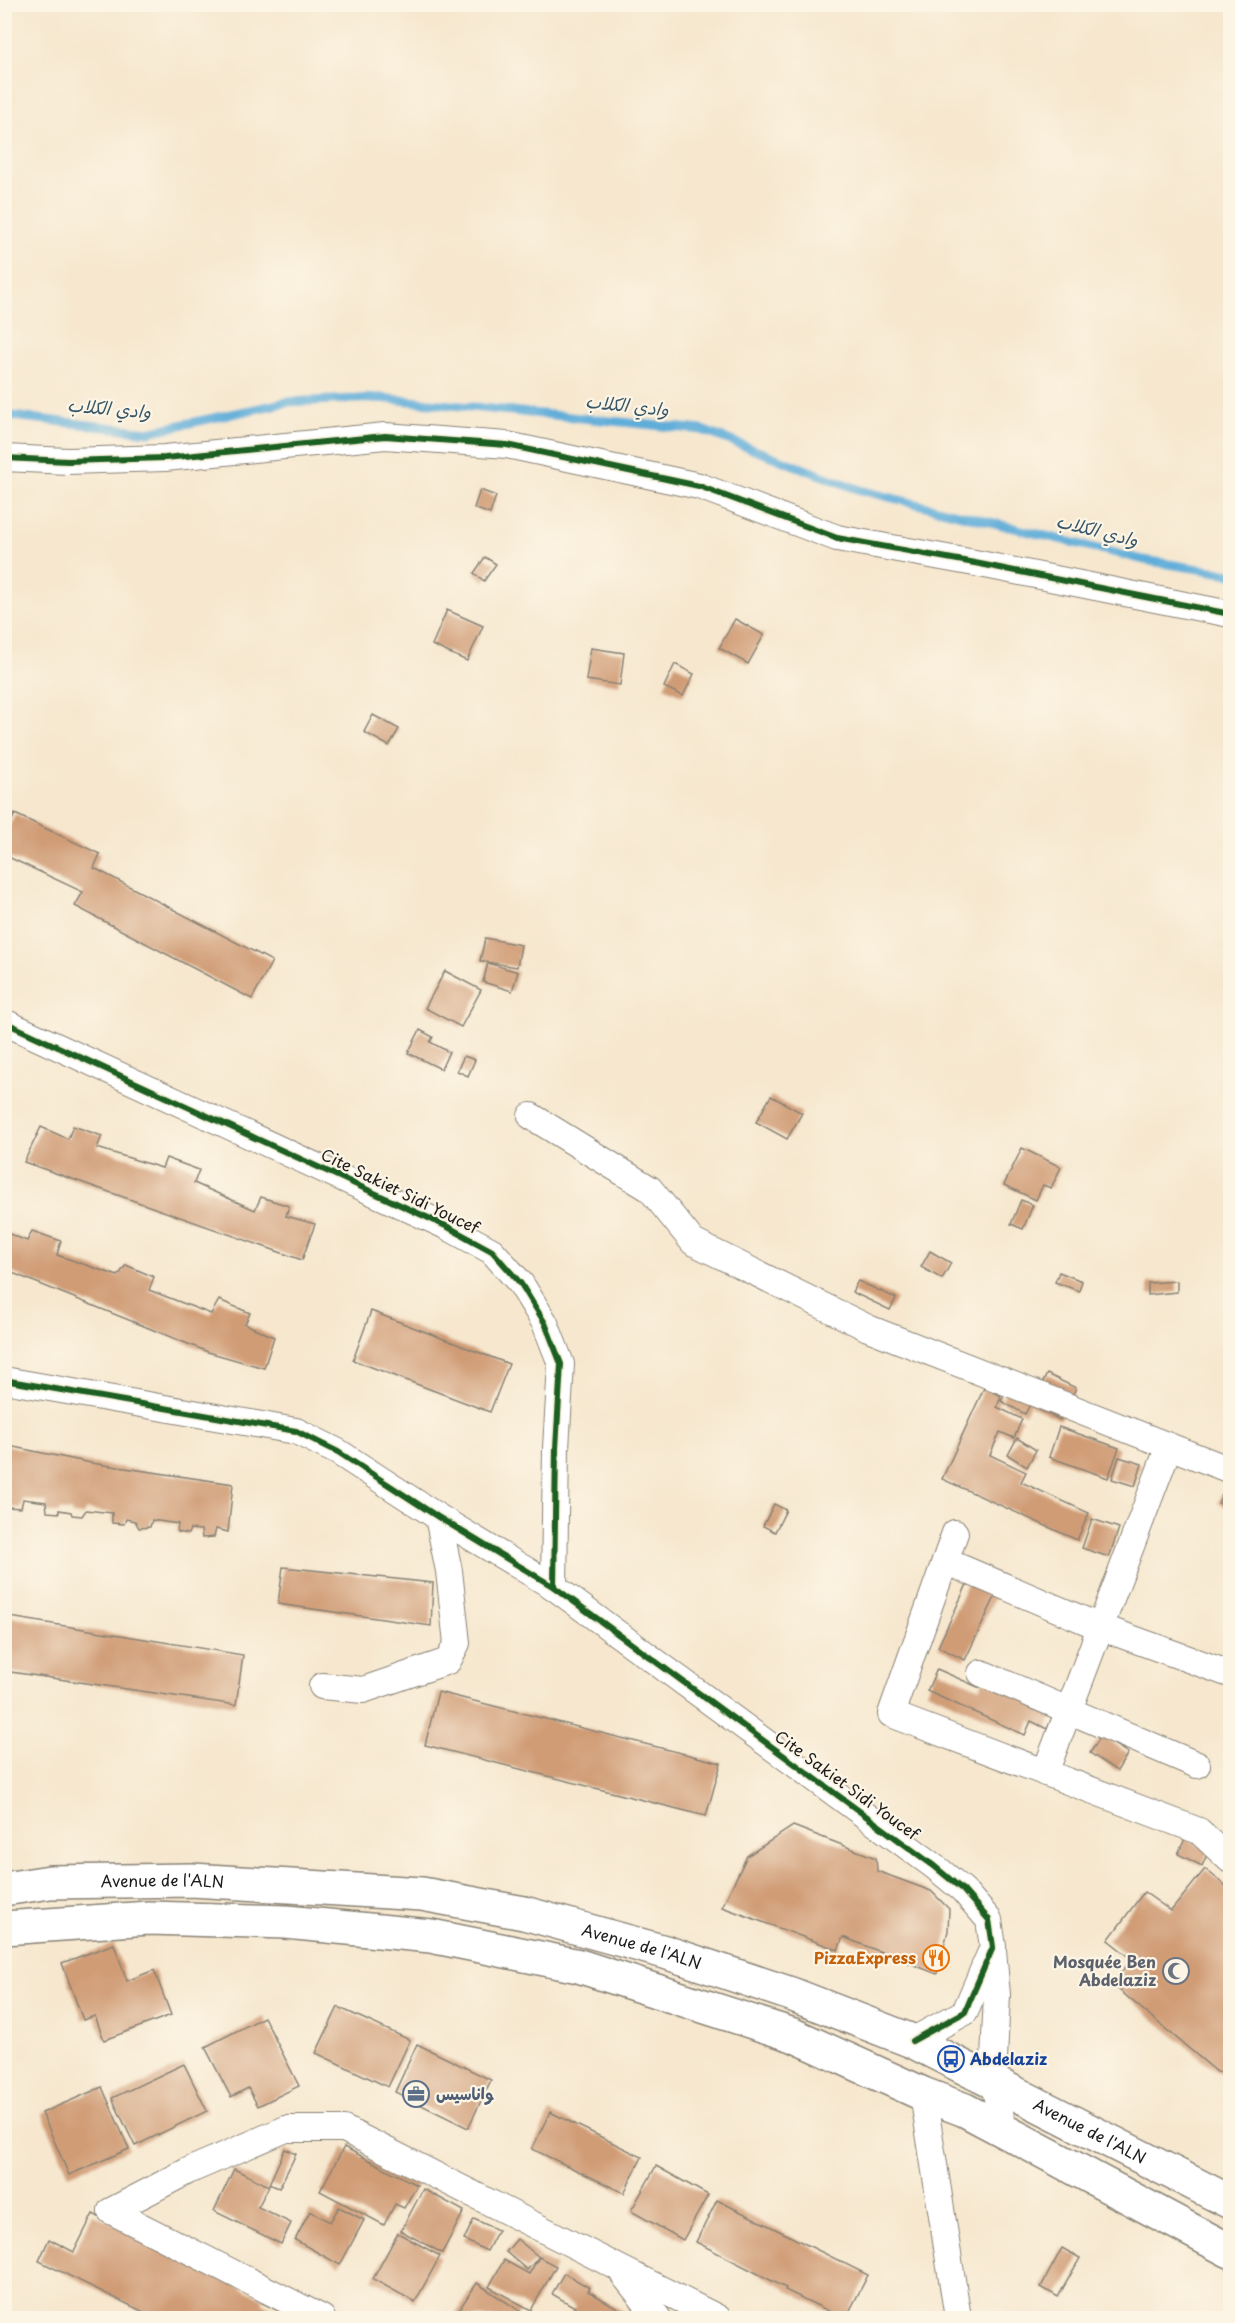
<svg xmlns="http://www.w3.org/2000/svg" width="1235" height="2323" font-family="'Playpen Sans','Playpen Sans Arabic',sans-serif">
<style>
.lines{fill:none;stroke-linecap:round;stroke-linejoin:round}
.stream{stroke:#5fadd9;stroke-width:9}
.building{fill:#d09c76}
.street-casing{stroke:#898275;stroke-width:28}
.primary-casing{stroke:#898275;stroke-width:36}
.street{stroke:#fff;stroke-width:26}
.primary{stroke:#fff;stroke-width:33}
.cycleway-casing{stroke:#fcf5e5;stroke-width:10}
.cycleway{stroke:#1b5e20;stroke-width:6}
.labels{text-anchor:middle;stroke-width:4.5;stroke-linejoin:round;paint-order:stroke}
.street-label{font-size:16px;fill:#1c1c1c;stroke:#fcf5e5}
.food-label{font-size:16px;font-weight:bold;fill:#c56008;stroke:#fcf5e5;text-anchor:end}
.worship-label{font-size:16px;font-weight:bold;fill:#5b616d;stroke:#fcf5e5;text-anchor:end}
.transit-label{font-size:16px;font-weight:bold;fill:#164399;stroke:#fcf5e5;text-anchor:start}
.service-label{font-size:16px;font-weight:bold;fill:#4e5e75;stroke:#fcf5e5;text-anchor:start}
.water-label{font-size:18px;font-style:italic;fill:#375668;stroke:#fcf5e5}
</style>
<rect width="100%" height="100%" fill="#fcf5e5"/>
<filter id="ink" filterUnits="userSpaceOnUse"><feTurbulence type="fractalNoise" baseFrequency=".0167" numOctaves="2"/><feDisplacementMap in="SourceGraphic" scale="12" xChannelSelector="R" yChannelSelector="G"/><feConvolveMatrix kernelMatrix="1 2 1 2 8 2 1 2 1" color-interpolation-filters="sRGB"/></filter>
<filter id="wash" filterUnits="userSpaceOnUse"><feTurbulence type="fractalNoise" baseFrequency=".008" numOctaves="4" result="noise"/><feDisplacementMap in="SourceGraphic" scale="24" xChannelSelector="R" yChannelSelector="G"/><feGaussianBlur stdDeviation="1.35" result="paint"/><feColorMatrix in="noise" values="0 0 0 0 0 0 0 0 0 0 0 0 0 0 0 0 0 1.4 0 .05"/><feComposite in="paint" operator="in"/></filter>
<g filter="url(#wash)">
<rect width="100%" height="100%" fill="#f6e7ce"/>
<g class="lines">
<path class="stream" d="M4,415l144,17 139,-30 93,-4 322,32 158,60 284,70 86,14"/>
</g>
<g id="blocks">
<g class="building">
<path d="M480,490l16,6 -6,18 -16,-6z"/>
<path d="M485,557l11,7 -12,17 -10,-8z"/>
<path d="M447,610l36,16 -16,35 -35,-16z"/>
<path d="M735,619l29,16 -16,29 -29,-16z"/>
<path d="M591,648l33,5 -4,32 -34,-5z"/>
<path d="M675,664l19,10 -11,22 -19,-9z"/>
<path d="M373,715l26,14 -10,17 -25,-14z"/>
<path d="M15,814l85,40 -6,14 178,93 -20,38 -177,-93 8,-14 -79,-37v-18z"/>
<path d="M485,938l36,7 -4,22 -37,-6z"/>
<path d="M488,963l30,9 -6,19 -29,-9z"/>
<path d="M445,971l36,19 -20,37 -36,-19z"/>
<path d="M420,1030l13,7 -3,5 19,10 -8,17 -33,-16z"/>
<path d="M464,1056l11,4 -7,16 -11,-5z"/>
<path d="M771,1096l31,17 -15,26 -31,-17z"/>
<path d="M73,1126l29,10 -5,12 65,20 4,-10 33,12 -5,13 61,27 6,-13 28,9 -3,10 29,8 -13,36 -278,-98 17,-35 27,12z"/>
<path d="M1022,1148l39,19 -10,21 -8,-3 -7,15 -32,-15z"/>
<path d="M1021,1200l12,5 -10,24 -12,-5z"/>
<path d="M32,1231l29,10 -4,14 61,21 8,-11 28,12 -5,13 62,24 8,-14 31,13 -5,11 29,13 -10,31 -56,-16 -203,-82v-38l22,9z"/>
<path d="M930,1251l21,12 -9,16 -21,-12z"/>
<path d="M1059,1272l23,9 -3,10 -24,-9z"/>
<path d="M858,1281l38,17 -6,12 -38,-18z"/>
<path d="M1177,1281v11l-29,3v-12z"/>
<path d="M371,1311l138,53 -19,48 -137,-52z"/>
<path d="M1016,1374l23,13 -14,27 -24,-13z"/>
<path d="M1047,1374l29,14 -16,32 -29,-14z"/>
<path d="M984,1388l17,8 -4,11 25,12 -8,19 -14,-6 -10,23 36,17 -5,10 68,31 -12,27 -135,-61z"/>
<path d="M1059,1427l60,21 -11,30 -59,-21z"/>
<path d="M1017,1438l19,12 -9,17 -19,-12z"/>
<path d="M4,1445l87,18 142,21 -5,48 -12,-3 -2,8 -12,1 -1,-8 -11,-1 -2,5 -11,-2 1,-8 -26,-4 -2,7 -11,1 -4,-7 -9,-2 -2,5 -12,-1v-10l-26,-3 -4,6 -10,-1 -1,-3 -12,-2v3l-12,-1 -1,-10 -23,-3 -2,9 -14,-1 -3,-7z"/>
<path d="M1119,1457l23,7 -7,22 -23,-7z"/>
<path d="M1230,1477v32l-12,-6z"/>
<path d="M774,1504l12,6 -11,22 -12,-6z"/>
<path d="M1092,1519l27,9 -10,29 -27,-9z"/>
<path d="M283,1567l150,16 -2,43 -153,-22z"/>
<path d="M969,1580l28,13 -32,67 -27,-13z"/>
<path d="M4,1616l239,39 -7,50 -232,-34z"/>
<path d="M937,1669l43,19 5,-13 72,32 -10,22 -16,-8 -6,14 -98,-44z"/>
<path d="M438,1692l283,71 -15,53 -281,-71z"/>
<path d="M1101,1736l27,17 -11,18 -27,-18z"/>
<path d="M793,1826l83,32 1,13 54,20 18,18 -1,22 -11,43 -94,-37 -5,13 -116,-43 25,-51z"/>
<path d="M1185,1839l24,11 -7,16 -24,-12z"/>
<path d="M1205,1869l25,20v185l-13,-2 -105,-88 20,-25 -24,-19 36,-48 27,19z"/>
<path d="M114,1944l13,37 27,-11 17,45 -67,25 -9,-24 -12,4 -21,-57z"/>
<path d="M338,2007l72,33 -22,47 -72,-34z"/>
<path d="M264,2017l35,69 -41,20 -10,-18 -17,9 -26,-50z"/>
<path d="M417,2044l74,36 -23,48 -73,-36z"/>
<path d="M184,2064l23,47 -72,35 -23,-48z"/>
<path d="M102,2087l27,62 -60,26 -27,-62z"/>
<path d="M550,2112l92,45 -18,36 -92,-44z"/>
<path d="M344,2147l73,38 -13,23 -9,-4 -11,21 -64,-34z"/>
<path d="M285,2149l11,5 -17,34 -10,-4z"/>
<path d="M656,2166l52,29 -25,45 -52,-29z"/>
<path d="M234,2169l35,17 -11,21 33,16 -10,21 -67,-33z"/>
<path d="M423,2189l41,22 -22,42 -41,-22z"/>
<path d="M717,2200l151,75 -22,43h-3l-58,-28 1,-2 -90,-46z"/>
<path d="M339,2207l25,13 -24,45 -45,-25 15,-29 20,11z"/>
<path d="M93,2214l171,85 -2,4 31,15h-137l-117,-57 10,-22 25,13z"/>
<path d="M474,2219l24,11 -11,21 -23,-11z"/>
<path d="M398,2233l42,23 -25,46 -42,-23z"/>
<path d="M517,2239l22,18 -12,13 -21,-18z"/>
<path d="M1062,2248l18,10 -22,39 -17,-10z"/>
<path d="M539,2257l17,9 -25,44 -42,-23 15,-27 25,14z"/>
<path d="M564,2273l26,15 -2,3 40,23 -2,4h-58l7,-11 -23,-13z"/>
<path d="M477,2283l43,28 -5,7h-62z"/>
</g>
</g>
</g>
<g filter="url(#ink)">
<use href="#blocks" fill-opacity="0" stroke="#898275" stroke-width="1.5"/>
<g class="lines">
<defs>
<g id="street">
<path d="M4,458l64,3 97,-3 220,-22 122,9 192,41 138,52 143,26 250,50"/>
<path d="M4,1022l444,205 44,24 29,33 24,39 16,41 -5,84 -2,139"/>
<path d="M531,1116l119,73 43,53 175,86 362,142"/>
<path d="M4,1380l292,51 42,21 100,65 116,70 380,279 29,24 26,30 4,27 -28,65 -53,29"/>
<path d="M955,1533l-64,181 308,117 31,29"/>
<path d="M945,1561l155,66 127,46"/>
<path d="M981,1673l216,92"/>
<path d="M322,1686l41,4 85,-29 9,-18 -8,-72 -11,-54"/>
<path d="M1045,1773l124,-327"/>
<path d="M993,1950l4,45 -4,85 11,51"/>
<path d="M923,2094l35,224"/>
<path d="M111,2211l77,-40 98,-42h58l374,189"/>
<path d="M111,2211l211,107"/>
<path d="M623,2274l35,44"/>
</g>
<g id="primary">
<path id="s1" d="M4,1889l46,-7 142,-2 230,14 102,19 141,39 126,42 121,47 318,161"/>
<path d="M4,1928l145,-10 137,4 145,14 148,30 96,31 118,38 130,59 42,16 265,141"/>
</g>
</defs>
<use href="#street" class="street-casing"/>
<use href="#primary" class="primary-casing"/>
<use href="#street" class="street"/>
<use href="#primary" class="primary"/>
<defs>
<g id="cycleway">
<path d="M4,458l64,3 97,-3 220,-22 122,9 192,41 138,52 143,26 250,50"/>
<path d="M4,1022l444,205 44,24 29,33 24,39 16,41 -5,84 -2,139"/>
<path d="M4,1380l292,51 42,21 100,65 116,70 380,279 29,24 26,30 4,27 -28,65 -53,29"/>
</g>
</defs>
<use href="#cycleway" class="cycleway-casing"/>
<use href="#cycleway" class="cycleway"/>
</g>
</g>
<defs>
<symbol id="restaurant-ring" viewBox="-11 -11 22 22"><circle r="9.5" fill="#fcf5e5" stroke="#e8710a" stroke-width="1.5"/><path d="M-5-6h1v4h1v-4h1v4h1v-4h1v5L-1.5 .5V6h-2V.5L-5-1ZM5-6V6H3V1.5H1.5Q1.5-4 5-6Z" fill="#e8710a"/></symbol>
<symbol id="mosque-ring" viewBox="-11 -11 22 22"><circle r="9.5" fill="#fcf5e5" stroke="#6b7280" stroke-width="1.5"/><path d="M3.5-4.9A6 6 0 1 0 3.5 4.9A5 5 0 1 1 3.5-4.9Z" fill="#6b7280"/></symbol>
<symbol id="bus-ring" viewBox="-11 -11 22 22"><circle r="9.5" fill="#fcf5e5" stroke="#1a4fb4" stroke-width="1.5"/><path d="M-5-6H5V4H4V6H2V4H-2V6H-4V4H-5ZM-3.5-4V0h7V-4ZM-3.5 1.2v1.5H-2V1.2ZM2 1.2v1.5H3.5V1.2Z" fill="#1a4fb4"/></symbol>
<symbol id="office-ring" viewBox="-11 -11 22 22"><circle r="9.5" fill="#fcf5e5" stroke="#5c6f8a" stroke-width="1.5"/><path d="M-6-3h4V-5.5h4V-3h4V5H-6ZM-1-4.5V-3h2v-1.5ZM-6 0V1H6V0Z" fill="#5c6f8a"/></symbol>
</defs>
<g fill-rule="evenodd">
<use href="#restaurant-ring" x="921" y="1943" width="30" height="30"/>
<use href="#mosque-ring" x="1161" y="1956" width="30" height="30"/>
<use href="#bus-ring" x="936" y="2044" width="30" height="30"/>
<use href="#office-ring" x="401" y="2079" width="30" height="30"/>
</g>
<g class="labels">
<g class="street-label">
<text transform="translate(400 1191) rotate(26)" y="6">Cite Sakiet Sidi Youcef</text>
<text transform="translate(847 1785) rotate(36)" y="6">Cite Sakiet Sidi Youcef</text>
<text dy="6" stroke="none"><textPath href="#s1" startOffset="159">Avenue de l'ALN</textPath></text>
<text dy="6" stroke="none"><textPath href="#s1" startOffset="645">Avenue de l'ALN</textPath></text>
<text dy="6" stroke="none"><textPath href="#s1" startOffset="1131">Avenue de l'ALN</textPath></text>
</g>
<g class="food-label">
<text x="916" y="1964">PizzaExpress</text>
</g>
<g class="worship-label">
<text x="1156" y="1968">Mosquée Ben<tspan x="1156" dy="18">Abdelaziz</tspan></text>
</g>
<g class="transit-label">
<text x="970" y="2065">Abdelaziz</text>
</g>
<g class="service-label">
<text x="436" y="2100">واناسيس</text>
</g>
<g class="water-label">
<text transform="translate(627 406) rotate(6)" y="6">وادي الكلاب</text>
<text transform="translate(109 409) rotate(5)" y="6">وادي الكلاب</text>
<text transform="translate(1097 531) rotate(14)" y="6">وادي الكلاب</text>
</g>
</g>
<rect width="1235" height="2323" fill="none" stroke="#fcf5e5" stroke-width="24"/>
</svg>
